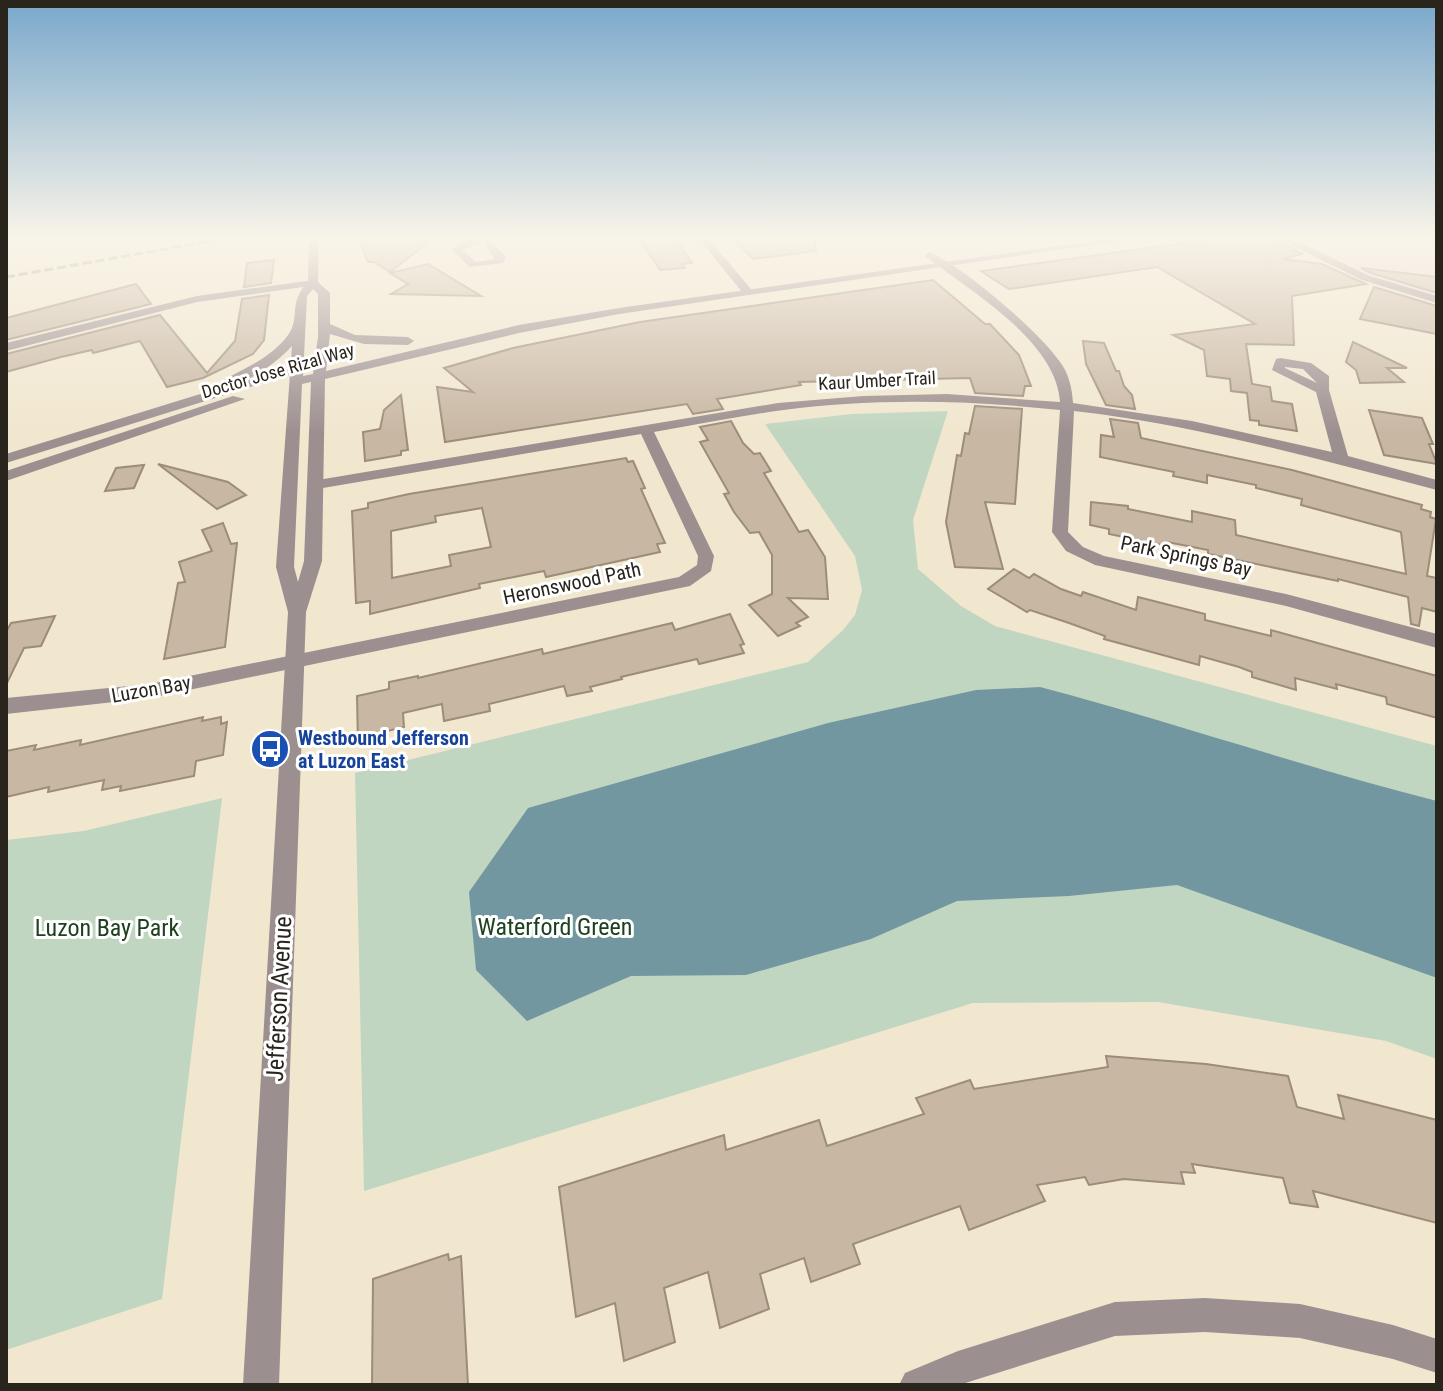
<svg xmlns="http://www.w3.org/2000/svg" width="1443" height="1391" font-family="'Roboto Condensed',sans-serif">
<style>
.commercial{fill:#eed6e1}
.green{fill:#c1d6c1}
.water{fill:#7397a0}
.building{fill:#c8b7a3;stroke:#9d8c79;stroke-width:2;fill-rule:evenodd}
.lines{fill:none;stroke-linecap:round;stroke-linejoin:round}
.minor{fill:#9c8f90;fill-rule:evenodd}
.tertiary{fill:#9c8f90;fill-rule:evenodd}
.rail{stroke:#968f7e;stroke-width:3;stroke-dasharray:9 4;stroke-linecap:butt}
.labels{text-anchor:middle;stroke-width:6;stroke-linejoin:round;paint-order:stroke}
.far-street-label{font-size:18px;fill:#29251c;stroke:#fff}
.street-label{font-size:20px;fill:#29251c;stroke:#fff}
.transit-label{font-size:20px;font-weight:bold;fill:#164399;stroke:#fff;text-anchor:start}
.near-park-label{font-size:24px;fill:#1d411f;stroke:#fff}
.near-street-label{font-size:24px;fill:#29251c;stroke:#fff}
</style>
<rect width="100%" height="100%" fill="#f1e7cf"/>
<path class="commercial" d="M1294,238h143v58l-27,-6 -39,-15z"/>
<g class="green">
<path d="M948,411l-35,109 5,49 43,37 34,20 442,120v313l-51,-18 -228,-39 -185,1 -609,188 -9,-418 453,-111 35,-32 12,-15 7,-25 -7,-34 -90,-132 86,-10z"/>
<path d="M222,798l-60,501 -156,51v-510l78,-9z"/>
</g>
<path class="water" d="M1040,687c133,35 263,80 397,114v177l-260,-93 -108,11 -112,5 -86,38 -125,36 -115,1 -104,45 -51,-51 -7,-78 59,-84 300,-85 148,-33z"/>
<g class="building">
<path d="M359,238h75l-44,34 -16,-10h-6z"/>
<path d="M639,238h36l17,25 -10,1 3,4 -25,2z"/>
<path d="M733,238h82l1,13 -63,8z"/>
<path d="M1222,238h52l28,16 -19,5 39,5 44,20 -74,12 2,49 -48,-1 6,40 18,3 2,14 20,3 5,27 -38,-6v-4l-9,-1 -3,-27 -16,-2 -1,-12 -23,-3 -3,-26 -31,-15 82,-11 -98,-57 -148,22 -28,-18z"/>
<path d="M274,260l-3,23 -27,4 3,-24z"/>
<path d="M428,264l53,32 -90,-2 17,-10 -18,-11z"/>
<path d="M1361,268l76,9v16l-66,-20z"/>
<path d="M933,280l52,44h5l29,31 12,31h-6l-2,10 -48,-3 -5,-15 -171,4 2,3 -84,14 6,10 -30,5 -6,-10 -242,38 -8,-55 36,5 -29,-24 69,-20 127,-26z"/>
<path d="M136,284l15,20 -145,36v-22z"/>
<path d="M1374,287l63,19v28l-77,-15z"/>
<path d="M269,295l-5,45 -11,14 -50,24 -36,9 -27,-46 -47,12 -1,-3 -31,7 -55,15v-18l154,-39 47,58 28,-32 7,-42z"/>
<path d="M1083,341l21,2 12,28h3l5,15 8,9 3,14 -29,-4 -20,-41z"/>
<path d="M1353,342l54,26h-20l17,14 -44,1 -4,-13 -10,-8z"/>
<path d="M401,395l7,55 -7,1v4l-36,6 -2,-29 17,-3 4,-19z"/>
<path d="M975,406l47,3 -7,95 -30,-2 18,67 -48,-2 -9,-45 11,-67 4,1 4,-23 4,1z"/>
<path d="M1369,410l53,8 11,26h-4l8,20 -53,-9z"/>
<path d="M1110,419l28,4 3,15 151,32 130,35 -1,4 10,3 -1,5 6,2 -9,57 10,2v34l-15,-4 -3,18 -8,-2 -3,-27 -70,-18v2l-130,-27v-4l-41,-8v4l-58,-12v-5l-19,-4 1,-23 37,4v3l64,13v-11l43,9 1,15 170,39 -5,-42 -100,-27 1,-6 -46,-11v-3l-49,-10v8l-34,-7 1,-4 -74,-15 1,-22 13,2z"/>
<path d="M731,421l12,22 11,11 6,-1 11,18 -7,2 35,59 9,-2 17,27 3,42 -40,-1 20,19 -12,6 4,3 -22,10 -29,-31 23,-11v-39l-13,-23 -9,1 -16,-21 -10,-18 5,-1 -29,-51 8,-2 -8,-13z"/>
<path d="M626,458l2,4 5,-1 12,27 -4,1 24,54 -8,1 3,8 -114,25 -2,-6 -65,13 1,4 -110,26v-13l-14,2 -4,-92 16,-3v-5l41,-9zM482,508l9,39 -42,8 2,11 -59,12 -1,-47 45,-9 -1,-6z"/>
<path d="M158,464l70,18 18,13 -29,14z"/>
<path d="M144,465l-10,23 -29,3 11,-23z"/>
<path d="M223,523l8,21 6,-1 -12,104 -61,12 14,-76 7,-1 -6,-20 33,-11 -10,-21z"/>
<path d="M1014,569l15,9 5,-4 27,15 20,7 2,-4 53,18 2,-13 67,17v6l66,16v-6l166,46v42l-50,-14 -1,-7 -50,-13 1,5 -42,-11 1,12 -44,-13v-5l-13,-5 -39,-11 -1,9 -95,-26 1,-3 -36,-13 -39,-13 -3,2 -39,-23z"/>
<path d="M730,614l14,30 -4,1 4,8 -45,11 -2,-5 -76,18 1,2 -32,8 2,4 -25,5 -3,-10 -75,18 1,7 -46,10 -2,-17 -39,9 1,14 -21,5v7l-25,6 -1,-49 32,-7v-7l29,-6v2l124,-29 1,5 129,-31 3,7z"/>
<path d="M55,616l-14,30 -17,2 -18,37v-53l5,-9z"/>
<path d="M203,717l-1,4 19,-4v7l6,-2 -4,33 -27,6 -2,15 -74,15 1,-5 -19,4 2,-10 -56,12 1,-5 -43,10v-46l30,-6 -2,5 47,-10 -1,5z"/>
<path d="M1106,1056l100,8 82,12 9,31 47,12 -6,-24 99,25v103l-124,-32 5,16 -28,-4 -7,-25 -91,-14 3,9 -14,-1 3,12 -60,-5 -35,6 -4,-8 -48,8 8,16 -76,29 -9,-24 -107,38 7,20 -49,18 -7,-24 -44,16 9,35 -49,19 -12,-56 -44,16 11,54 -51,19 -9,-58 -39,14 -17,-130 165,-52 2,15 93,-30 8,26 97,-32 -8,-16 54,-18 4,9 134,-22z"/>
<path d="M448,1254l1,6 12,-4 7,129h-96l1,-106z"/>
</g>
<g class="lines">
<g class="minor">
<path d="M6,238h6l-6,3z"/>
<path d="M475,238h20l-2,5 13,14 -3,6 -33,4 -18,-17 10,-9zM483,242l12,17 -19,3 -13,-12z"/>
<path d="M698,238h10l43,51v4h-8z"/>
<path d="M1277,238h13l80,38 67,20v7l-75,-23z"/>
<path d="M930,252c32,14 110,80 130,110 9,12 12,26 13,41l119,18 140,31 -16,-60 -44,-22 4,-11 4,-1 31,5 18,13v14l19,66 89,24v10c-121,-31 -239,-65 -363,-79l-6,121 15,15 21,9 182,38 151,40v14l-151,-42 -191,-41 -29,-14 -14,-19 8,-122c-93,-10 -190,-12 -284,1 -40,6 -81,14 -122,21l60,124 -3,15 -21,15 -540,112 -144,16v-16l144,-14 529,-107 18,-12 1,-9 -57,-122 -324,55 -5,-2v-6l466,-78 85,-7 84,-2 113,8c-3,-60 -89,-111 -134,-145l-1,-2zM1285,367l18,2 14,14 -32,-15z"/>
<path d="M313,280l5,3 -1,2 -120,17 -191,49v-8l191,-47z"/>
<path d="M297,364l5,1v6l-296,92v-9z"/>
<path d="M233,396l12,3 -239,82v-10z"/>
<path d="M1205,1298l95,6 93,21 44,14v34l-44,-14 -93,-21 -95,-6 -90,4 -156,49h-60l6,-12 53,-22 157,-49z"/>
</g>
<path class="tertiary" d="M309,238h10l-1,44 12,11v31l25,11 53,2 6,4 -6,4 -44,-1 -34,-10 -4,37 193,-46 100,-17 496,-70h25l-521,76 -100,19 -194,46 -3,182 -16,51 -27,773h-36l45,-773 -12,-45 16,-221c-21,23 -48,36 -75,50l-12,-3c24,-21 56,-26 80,-54 18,-20 1,-35 23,-57zM313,289l5,5v43l-5,37 -10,2 4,-80zM311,382l-7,179 -6,21 -4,-15 8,-183z"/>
<path class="rail" d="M6,277l223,-39"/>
</g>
<linearGradient id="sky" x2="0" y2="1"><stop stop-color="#79a8cb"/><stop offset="0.55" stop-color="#f9f4e9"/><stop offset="1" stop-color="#f9f4e9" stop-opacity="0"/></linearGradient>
<rect width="1443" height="433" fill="url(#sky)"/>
<defs>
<symbol id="bus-disc" viewBox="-11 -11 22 22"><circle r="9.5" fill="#1a4fb4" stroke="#fff"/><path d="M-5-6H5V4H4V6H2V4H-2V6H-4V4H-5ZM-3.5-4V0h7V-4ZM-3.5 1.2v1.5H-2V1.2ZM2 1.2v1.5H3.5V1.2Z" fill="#fff"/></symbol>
</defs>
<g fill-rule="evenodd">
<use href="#bus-disc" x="248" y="727" width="44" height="44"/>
</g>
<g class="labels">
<g class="far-street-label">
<text transform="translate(278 371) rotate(-16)" y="6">Doctor Jose Rizal Way</text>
<text transform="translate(877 381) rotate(-3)" y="6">Kaur Umber Trail</text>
</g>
<g class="street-label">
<text transform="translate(1186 556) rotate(12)" y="7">Park Springs Bay</text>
<text transform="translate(572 583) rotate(-12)" y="7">Heronswood Path</text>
<text transform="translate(151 689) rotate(-10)" y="7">Luzon Bay</text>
</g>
<g class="transit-label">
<text x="298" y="745">Westbound Jefferson<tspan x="298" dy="23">at Luzon East</tspan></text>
</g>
<g class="near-park-label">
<text x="555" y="935">Waterford Green</text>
<text x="107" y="936">Luzon Bay Park</text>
</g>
<g class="near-street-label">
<text transform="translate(279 999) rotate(-87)" y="8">Jefferson Avenue</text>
</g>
</g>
<rect width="1443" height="1391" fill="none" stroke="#29251c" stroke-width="16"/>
</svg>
